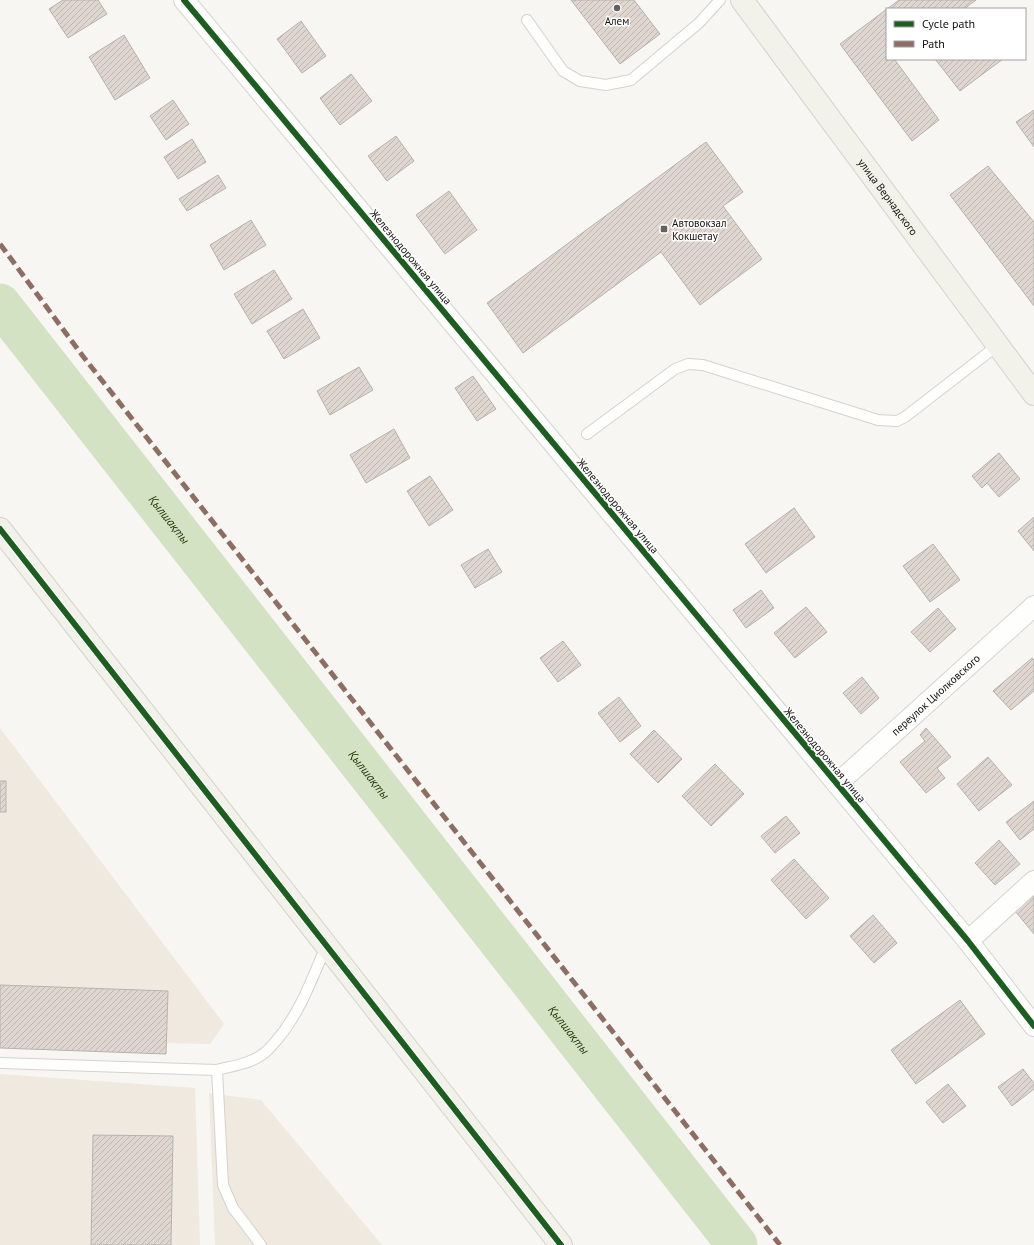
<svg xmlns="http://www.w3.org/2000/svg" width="1034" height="1245" font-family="'PT Sans',sans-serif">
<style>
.built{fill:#f0e9df}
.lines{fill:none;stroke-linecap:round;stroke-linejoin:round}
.river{stroke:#d4e2c4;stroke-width:41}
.building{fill:url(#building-hatch);stroke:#b5b2af}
.lane-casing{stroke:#d4d2cf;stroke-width:12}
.street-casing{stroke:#d4d2cf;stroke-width:22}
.secondary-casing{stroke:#d4d2cf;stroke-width:24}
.lane{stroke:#fefefd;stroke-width:10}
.street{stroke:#fefefd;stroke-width:20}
.secondary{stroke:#f2f2ea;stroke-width:22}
.quiet{stroke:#8d6e63;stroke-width:5;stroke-dasharray:10 5;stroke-linecap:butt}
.cycleway-casing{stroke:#fff;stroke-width:8}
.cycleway{stroke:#1b5e20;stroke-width:6}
.poi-dot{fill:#63625e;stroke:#fff;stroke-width:1.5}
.labels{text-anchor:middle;stroke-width:3;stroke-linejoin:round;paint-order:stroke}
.poi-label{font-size:11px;fill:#13120f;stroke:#fff}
.street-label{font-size:11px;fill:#13120f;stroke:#fff}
.water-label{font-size:12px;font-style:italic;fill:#1e3002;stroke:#fff}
</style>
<defs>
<pattern id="building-hatch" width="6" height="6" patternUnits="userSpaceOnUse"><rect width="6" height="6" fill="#dfd6cf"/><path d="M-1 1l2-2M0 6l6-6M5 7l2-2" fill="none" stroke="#beb7b1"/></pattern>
</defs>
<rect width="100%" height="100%" fill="#f8f6f2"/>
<g class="built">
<path d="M0,728l224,296 -14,20 -210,-3z"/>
<path d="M0,1074l195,14 5,157h-200z"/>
<path d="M209,1093l52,7 121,145h-167z"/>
</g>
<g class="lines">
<path class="river" id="s1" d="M0,304l737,941"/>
</g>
<g class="building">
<path d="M63,0h35l9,14 -39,24 -19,-29z"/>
<path d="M571,0h63l26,34 -40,30z"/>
<path d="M899,0h77l-12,9h-77z"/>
<path d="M887,9v50h10l-2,1 44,60 -27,21 -72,-97z"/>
<path d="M301,21l25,35 -24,17 -25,-34z"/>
<path d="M124,35l26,43 -35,22 -26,-43z"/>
<path d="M935,59h68l-43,32z"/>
<path d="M351,74l21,27 -32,24 -20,-27z"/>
<path d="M173,100l16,24 -23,16 -16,-24z"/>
<path d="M1034,110v37l-18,-25z"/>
<path d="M396,136l18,25 -27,20 -19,-25z"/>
<path d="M192,139l14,23 -28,17 -14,-22z"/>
<path d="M706,142l37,50 -20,14 39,53 -62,46 -39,-53 -138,101 -36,-50z"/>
<path d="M988,166l46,56v84l-84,-111z"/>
<path d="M218,175l8,13 -39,23 -8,-12z"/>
<path d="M449,191l28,39 -32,24 -29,-39z"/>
<path d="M251,220l15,25 -42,25 -14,-25z"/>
<path d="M274,270l18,29 -40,25 -18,-30z"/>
<path d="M303,309l17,29 -36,21 -17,-28z"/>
<path d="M359,367l14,23 -43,25 -13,-24z"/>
<path d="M473,376l23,33 -19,12 -22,-33z"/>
<path d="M394,429l16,29 -44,25 -16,-28z"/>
<path d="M999,453l21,26 -21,18 -12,-14 -5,5 -10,-12z"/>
<path d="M430,476l23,34 -24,16 -22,-35z"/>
<path d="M794,508l21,29 -49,36 -21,-29z"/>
<path d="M1034,517v34l-16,-20z"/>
<path d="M933,544l27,36 -30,22 -27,-36z"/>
<path d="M488,549l14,23 -27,16 -14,-23z"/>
<path d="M761,590l13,18 -28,20 -13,-18z"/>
<path d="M806,607l21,25 -32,26 -21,-25z"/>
<path d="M938,608l18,21 -26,23 -19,-20z"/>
<path d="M563,641l18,24 -23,17 -18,-24z"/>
<path d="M1032,658l2,2v31l-23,19 -18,-19z"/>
<path d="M862,677l17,21 -18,16 -18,-21z"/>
<path d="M619,697l22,29 -21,16 -22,-29z"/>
<path d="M926,728l25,29 -14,11 8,10 -19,15 -26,-31 25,-21 -5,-6z"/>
<path d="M654,730l28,29 -24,24 -28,-29z"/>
<path d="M988,757l24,28 -33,26 -22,-27z"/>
<path d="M715,764l29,30 -33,32 -29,-30z"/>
<rect x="0" y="781" width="6" height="31"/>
<path d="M1034,801v28l-14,11 -14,-18z"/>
<path d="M786,816l14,17 -25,20 -14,-17z"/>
<path d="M999,840l21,24 -25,21 -20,-22z"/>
<path d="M794,859l35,39 -23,21 -35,-39z"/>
<path d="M1034,896v38l-19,-23z"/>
<path d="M873,915l24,28 -23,20 -24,-27z"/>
<path d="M0,985l168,6 -2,63 -166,-6z"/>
<path d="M960,1000l25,34 -69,50 -25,-34z"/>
<path d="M1023,1069l11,14v6l-22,17 -14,-19z"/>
<path d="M948,1084l18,22 -23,17 -17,-21z"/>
<path d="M93,1135l80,1 -2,109h-80z"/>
</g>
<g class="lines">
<defs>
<g id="lane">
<path d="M527,20l36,51 17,10 26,4 25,-5 68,-57 21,-23"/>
<path d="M587,434l88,-65 13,-5 15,1 175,55 19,1 8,-4 93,-72"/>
<path d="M0,1063l217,7c15,-4 33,-6 46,-16 5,-3 9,-9 13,-13 24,-28 36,-62 50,-95"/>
<path d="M217,1070l6,115 10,23 28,37"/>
</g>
<g id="street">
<path d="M184,0l784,941 66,85"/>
<path id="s2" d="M837,784l197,-178"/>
<path d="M968,941l66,-60"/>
</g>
<g id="secondary">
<path id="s3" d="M742,0l292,394"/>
<path d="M0,529l561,716"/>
</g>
</defs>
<use href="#lane" class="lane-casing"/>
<use href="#street" class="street-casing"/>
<use href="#secondary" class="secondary-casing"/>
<use href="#lane" class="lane"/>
<use href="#street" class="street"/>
<use href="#secondary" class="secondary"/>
<path class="quiet" d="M0,244l82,111 698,890"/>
<defs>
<g id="cycleway">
<path d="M184,0l784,941 66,85"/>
<path d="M0,529l561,716"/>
</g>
</defs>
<use href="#cycleway" class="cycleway-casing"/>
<use href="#cycleway" class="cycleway"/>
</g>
<g class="poi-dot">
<circle cx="617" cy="8" r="4"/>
<rect x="660" y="225" width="8" height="8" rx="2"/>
</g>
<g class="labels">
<g class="poi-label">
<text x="617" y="25">Алем</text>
<text x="672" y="227" text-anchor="start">Автовокзал<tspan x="672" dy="13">Кокшетау</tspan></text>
</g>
<g class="street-label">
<text dy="4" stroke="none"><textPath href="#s3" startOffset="245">улица Вернадского</textPath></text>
<text transform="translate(411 257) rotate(50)" y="4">Железнодорожная улица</text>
<text transform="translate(618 506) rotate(50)" y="4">Железнодорожная улица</text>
<text dy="4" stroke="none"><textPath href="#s2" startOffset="133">переулок Циолковского</textPath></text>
<text transform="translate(825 755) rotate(50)" y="4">Железнодорожная улица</text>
</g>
<g class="water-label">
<text dy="4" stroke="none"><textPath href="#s1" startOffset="274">Қылшақты</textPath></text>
<text dy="4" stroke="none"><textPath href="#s1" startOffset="598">Қылшақты</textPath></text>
<text dy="4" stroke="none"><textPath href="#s1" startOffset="922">Қылшақты</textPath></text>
</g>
</g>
<rect x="886" y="8" width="140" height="52" fill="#ffffff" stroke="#a1a09f"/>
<rect x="894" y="21" width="20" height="6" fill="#1b5e20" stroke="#a1a09f"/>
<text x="922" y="28" font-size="12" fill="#13120f">Cycle path</text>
<rect x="894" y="41" width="20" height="6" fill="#8d6e63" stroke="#a1a09f"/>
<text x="922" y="48" font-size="12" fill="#13120f">Path</text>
</svg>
